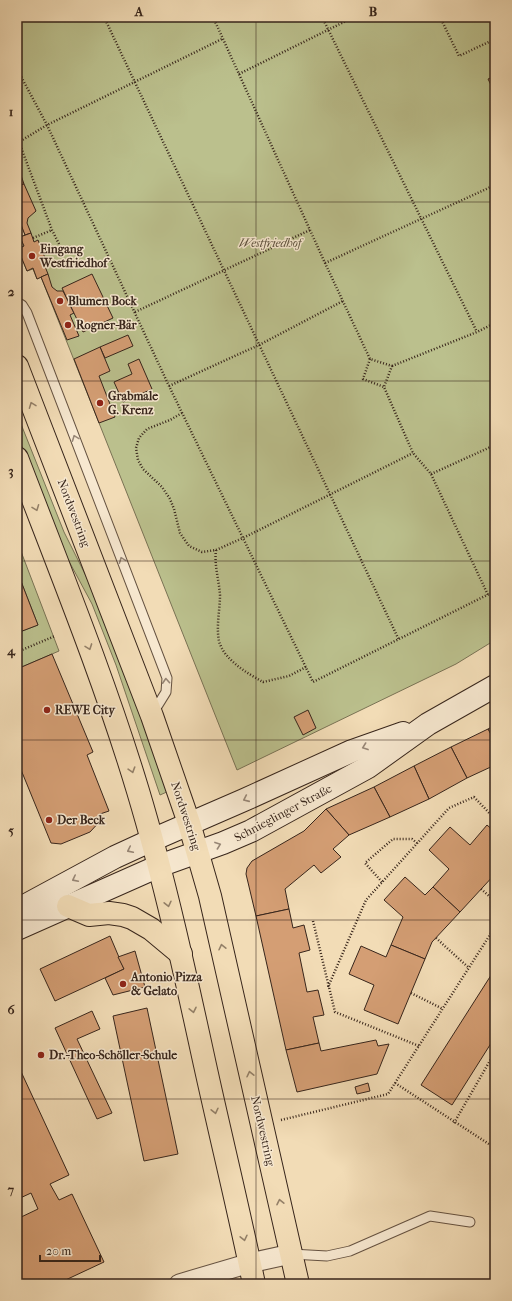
<svg xmlns="http://www.w3.org/2000/svg" width="512" height="1301" font-family="'IM FELL French Canon',serif">
<style>
.green{fill:#bbc08d;stroke:#797254}
.building{fill:#d49e74;stroke:#37251b}
.lines{fill:none;stroke-linecap:round;stroke-linejoin:round}
.lane-casing{stroke:#665342;stroke-width:11}
.street-casing{stroke:#665342;stroke-width:21}
.secondary-casing{stroke:#37251b;stroke-width:24}
.primary-casing{stroke:#37251b;stroke-width:24}
.path{stroke:#37251b;stroke-width:2.5;stroke-dasharray:1 2;stroke-linecap:butt}
.lane{stroke:#f7e8d0;stroke-width:9}
.street{stroke:#f7e8d0;stroke-width:19}
.secondary{stroke:#f7e8d0;stroke-width:22}
.primary{stroke:#f2dcb6;stroke-width:22}
.oneway{stroke:#948068}
.oneway2{stroke:#978676}
.grid{fill:none;stroke:#37251b;stroke-width:1;stroke-opacity:0.55}
.poi-dot{fill:#8f2418;stroke:#f7e8d0;stroke-width:1.5}
.labels{text-anchor:middle;stroke-width:3;stroke-linejoin:round;paint-order:stroke}
.park-label{font-size:12px;font-style:italic;fill:#584c38;stroke:#f7e8d0}
.poi-label{font-size:12px;font-weight:bold;fill:#37251b;stroke:#f7e8d0;text-anchor:start}
.street-label{font-size:12px;fill:#37251b;stroke:#f7e8d0}
.neatline{fill:none;stroke:#37251b;stroke-width:1.5}
.grid-label{font-size:13px;text-anchor:middle;font-weight:bold;fill:#37251b}
</style>
<rect width="100%" height="100%" fill="#f2dcb6"/>
<filter id="stains"><feTurbulence type="fractalNoise" baseFrequency=".005" numOctaves="4"/><feColorMatrix values="0 0 0 0 .2 0 0 0 0 .09 0 0 0 0 .02 0 0 0 .5 -.17"/></filter>
<radialGradient id="worn" r=".72"><stop offset=".6" stop-color="#630" stop-opacity="0"/><stop offset="1" stop-color="#630" stop-opacity=".3"/></radialGradient>
<g class="green">
<path d="M17,17h478v623l-39,24 -219,106 -196,-493 -4,2 -4,-10 -6,2 -9,-22 6,-3 -4,-9 5,-2 -8,-21z"/>
<path d="M17,414l47,118 28,56 77,203 -9,4 -44,-130 -24,-61 -28,-52 -47,-118z"/>
<path d="M17,541l42,110 -42,18v-36l21,-8 -21,-54z"/>
</g>
<g class="building">
<path d="M495,76v17l-7,-14z"/>
<path d="M17,164l7,20 -7,2z"/>
<path d="M24,184l12,27 -8,7 -1,5 4,10 -6,2 -8,-21v-28z"/>
<path d="M31,233l3,9 4,-2 9,23 -3,1 4,10 -11,5 -4,-11 -6,3 -9,-22 6,-3 -4,-9z"/>
<path d="M48,274l4,13 5,4h6l11,22 -4,2 9,21 -12,4 -26,-63z"/>
<path d="M92,274l21,44 -30,14 -21,-44z"/>
<path d="M128,335l5,11 -28,12 -5,-11z"/>
<path d="M100,347l10,24 -11,5 16,41 -16,6 -25,-64z"/>
<path d="M139,359l13,30 -29,13 -9,-20 18,-8 -4,-10z"/>
<path d="M17,571l21,54 -21,8z"/>
<path d="M52,654l41,98 -6,3 22,56 -9,3 2,5 -12,13 -29,12 -10,-1 -34,-83v-91z"/>
<path d="M308,710l8,18 -13,7 -9,-18z"/>
<path d="M495,725v17l-7,-13z"/>
<path d="M488,729l7,13v23l-28,13 -16,-31z"/>
<path d="M451,747l16,31 -38,21 -15,-33z"/>
<path d="M414,766l15,33 -39,18 -16,-30z"/>
<path d="M374,787l16,30 -41,18 -23,-26z"/>
<path d="M326,809l23,26 -16,14 8,8 -20,16 -7,-8 -29,24 4,20 -33,7 -10,-42 1,-6 5,-7 52,-30z"/>
<path d="M487,825l8,7v42l-35,38 -27,-25 16,-18 -20,-19 21,-23 20,18z"/>
<path d="M405,877l20,18 8,-8 27,25 -28,30 -7,17 -34,-14 12,-28 -19,-17z"/>
<path d="M289,909l4,19 11,-3 6,25 -11,3 8,39 11,-2 6,25 -11,2 6,26 -33,7 -30,-134z"/>
<path d="M110,936l14,33 -69,32 -15,-32z"/>
<path d="M391,945l34,14 -27,65 -34,-14 10,-25 -25,-11 12,-28 25,11z"/>
<path d="M135,951l10,36 -32,8 -8,-17 19,-9 -6,-12z"/>
<path d="M495,969v68l-43,68 -31,-20z"/>
<path d="M147,1008l31,146 -34,7 -31,-145z"/>
<path d="M92,1011l8,18 -23,10 35,74 -15,6 -42,-91z"/>
<path d="M376,1040l2,6 11,-2 -12,30 -80,18 -11,-42 33,-7 2,8z"/>
<path d="M17,1063l52,112 -19,9 9,16 13,-6 32,68 -47,22h-36l-4,-8v-57l21,-10 -7,-16 -13,6 -1,-1z"/>
<path d="M368,1083l2,8 -13,3 -2,-7z"/>
</g>
<g class="lines">
<defs>
<g id="lane">
<path d="M17,302l5,3 5,8 140,365 -1,14 -13,21"/>
<path d="M291,1254l36,2 23,-5 80,-35 40,6"/>
</g>
<path id="street" d="M179,1284l71,-21 41,-9"/>
<g id="secondary">
<path d="M17,910l98,-53 37,-17 92,-40 108,-49 51,-18"/>
<path d="M17,929l142,-63 64,-23 28,-12 117,-64 60,-43 67,-38"/>
</g>
<g id="primary">
<path d="M17,366l135,350 37,107 21,73 88,388"/>
<path d="M17,458c42,110 87,220 121,333 27,90 47,182 67,274 16,73 34,146 49,219"/>
<path d="M68,906l21,9 20,-2 14,2 9,3 19,11 30,25"/>
</g>
</defs>
<use href="#lane" class="lane-casing"/>
<use href="#street" class="street-casing"/>
<use href="#secondary" class="secondary-casing"/>
<use href="#primary" class="primary-casing"/>
<g class="path">
<path d="M104,17l295,623"/>
<path d="M213,17l112,246 45,96 22,7 -8,21 29,66 18,21 57,121"/>
<path d="M322,17l155,315"/>
<path d="M440,17l19,39 36,-17"/>
<path d="M17,22l11,-5"/>
<path d="M17,69l30,56 122,261 144,296 182,-91"/>
<path d="M239,74l115,-57"/>
<path d="M33,238l19,-8"/>
<path d="M59,244l-7,-14 -33,-88 28,-17 175,-86"/>
<path d="M325,263l170,-78"/>
<path d="M135,312l175,-82"/>
<path d="M370,359l-7,20 21,8"/>
<path d="M392,366l85,-34 18,-9"/>
<path d="M169,386l90,-41 84,-44"/>
<path d="M182,413l-12,7 -23,9 -8,9 -3,10 2,12 5,9 19,18 8,12 4,10 6,24 9,13 13,6 14,-2 27,-12 170,-85"/>
<path d="M431,474l64,-29"/>
<path d="M216,550c-2,15 3,30 4,45 0,15 -4,31 -1,46 5,19 28,32 44,41l26,-6 17,-9"/>
<path d="M17,652l38,-16"/>
<path d="M382,882l-17,-19 28,-24h19l5,4"/>
<path d="M481,889l14,12"/>
<path d="M313,921l22,91 84,34"/>
<path d="M491,934l4,3"/>
<path d="M436,938l33,30"/>
<path d="M328,987l38,-87 83,-92 25,-11 21,22"/>
<path d="M411,993l32,16"/>
<path d="M395,1083l100,65"/>
<path d="M281,1120l107,-26 107,-167"/>
<path d="M454,1123l41,-71"/>
</g>
<use href="#lane" class="lane"/>
<use href="#street" class="street"/>
<use href="#secondary" class="secondary"/>
<use href="#primary" class="primary"/>
</g>
<defs><path id="oneway-chevron" d="M-2-3.5L2.5 0L-2 3.5" fill="none" stroke-width="1.6" stroke-linecap="round" stroke-linejoin="round"/></defs>
<g class="oneway">
<use href="#oneway-chevron" transform="translate(32 405) rotate(-111)"/>
<use href="#oneway-chevron" transform="translate(36 508) rotate(69)"/>
<use href="#oneway-chevron" transform="translate(89 647) rotate(70)"/>
<use href="#oneway-chevron" transform="translate(132 770) rotate(73)"/>
<use href="#oneway-chevron" transform="translate(168 904) rotate(77)"/>
<use href="#oneway-chevron" transform="translate(222 947) rotate(-103)"/>
<use href="#oneway-chevron" transform="translate(193 1010) rotate(78)"/>
<use href="#oneway-chevron" transform="translate(250 1074) rotate(-103)"/>
<use href="#oneway-chevron" transform="translate(215 1111) rotate(77)"/>
<use href="#oneway-chevron" transform="translate(280 1202) rotate(-102)"/>
<use href="#oneway-chevron" transform="translate(244 1238) rotate(77)"/>
</g>
<g class="oneway2">
<use href="#oneway-chevron" transform="translate(75 438) rotate(-111)"/>
<use href="#oneway-chevron" transform="translate(122 560) rotate(-111)"/>
<use href="#oneway-chevron" transform="translate(166 681) rotate(-94)"/>
<use href="#oneway-chevron" transform="translate(365 747) rotate(160)"/>
<use href="#oneway-chevron" transform="translate(246 799) rotate(156)"/>
<use href="#oneway-chevron" transform="translate(218 845) rotate(-20)"/>
<use href="#oneway-chevron" transform="translate(130 850) rotate(154)"/>
<use href="#oneway-chevron" transform="translate(75 879) rotate(153)"/>
</g>
<path class="grid" d="M256,17v1267M17,202h478M17,381h478M17,561h478M17,740h478M17,920h478M17,1099h478"/>
<g class="poi-dot">
<circle cx="32" cy="256" r="4"/>
<circle cx="60" cy="301" r="4"/>
<circle cx="68" cy="325" r="4"/>
<circle cx="100" cy="403" r="4"/>
<circle cx="47" cy="710" r="4"/>
<circle cx="49" cy="820" r="4"/>
<circle cx="123" cy="984" r="4"/>
<circle cx="41" cy="1055" r="4"/>
</g>
<g class="labels">
<g class="park-label">
<text x="270" y="247">Westfriedhof</text>
</g>
<g class="poi-label">
<text x="40" y="253">Eingang<tspan x="40" dy="14">Westfriedhof</tspan></text>
<text x="68" y="305">Blumen Bock</text>
<text x="76" y="329">Rogner-Bär</text>
<text x="108" y="400">Grabmale<tspan x="108" dy="14">G. Krenz</tspan></text>
<text x="55" y="714">REWE City</text>
<text x="57" y="824">Der Beck</text>
<text x="131" y="981">Antonio Pizza<tspan x="131" dy="14">&amp; Gelato</tspan></text>
<text x="49" y="1059">Dr.-Theo-Schöller-Schule</text>
</g>
<g class="street-label">
<text transform="translate(74 513) rotate(69)" y="4">Nordwestring</text>
<text transform="translate(283 813) rotate(-28)" y="4">Schnieglinger Straße</text>
<text transform="translate(186 816) rotate(72)" y="4">Nordwestring</text>
<text transform="translate(263 1131) rotate(77)" y="4">Nordwestring</text>
</g>
</g>
<rect width="512" height="1301" fill="none" stroke="#f2dcb6" stroke-width="44"/>
<path d="M40 1255v6h60v-6" fill="none" stroke="#37251b" stroke-width="2"/>
<text x="46" y="1255" font-size="12" fill="#37251b" stroke="#f7e8d0" stroke-width="3" paint-order="stroke">20 m</text>
<rect x="22" y="22" width="468" height="1257" class="neatline"/>
<g class="grid-label">
<text x="139" y="16">A</text>
<text x="373" y="16">B</text>
<text x="11" y="116">1</text>
<text x="11" y="296">2</text>
<text x="11" y="475">3</text>
<text x="11" y="655">4</text>
<text x="11" y="835">5</text>
<text x="11" y="1014">6</text>
<text x="11" y="1194">7</text>
</g>
<rect width="100%" height="100%" filter="url(#stains)"/>
<rect width="100%" height="100%" fill="url(#worn)"/>
</svg>
